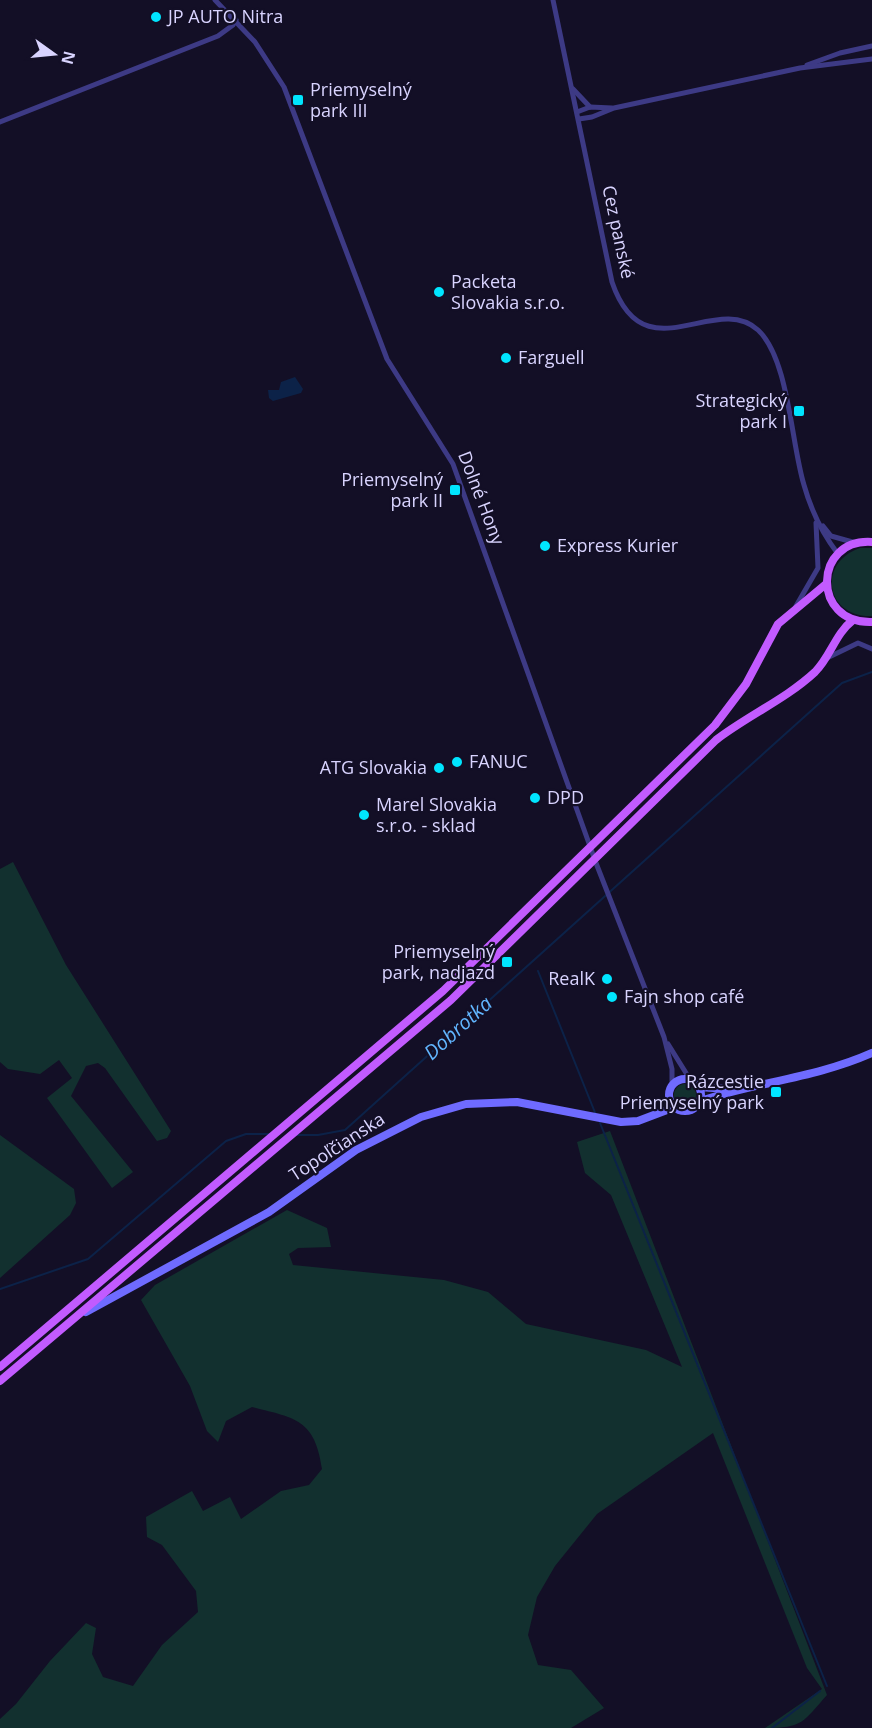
<svg xmlns="http://www.w3.org/2000/svg" width="872" height="1728" font-family="'Open Sans',sans-serif">
<style>
.green{fill:#12302f}
.water{fill:#0c2248}
.lines{fill:none;stroke-linecap:round;stroke-linejoin:round}
.stream{stroke:#0c2248;stroke-width:2}
.street{stroke:#3d3a85;stroke-width:5}
.secondary{stroke:#6f6bff;stroke-width:8}
.primary{stroke:#c25bff;stroke-width:8}
.poi-dot{fill:#00e5ff;stroke:#130f26;stroke-width:2}
.labels{text-anchor:middle;stroke-width:4.5;stroke-linejoin:round;paint-order:stroke}
.poi-label{font-size:18px;fill:#d9d4ff;stroke:#130f26;text-anchor:start}
.street-label{font-size:18px;fill:#d9d4ff;stroke:#130f26}
.water-label{font-size:20px;font-style:italic;fill:#62b6ff;stroke:#130f26}
</style>
<rect width="100%" height="100%" fill="#130f26"/>
<g class="green">
<path d="M860,548h12v68c-46,2 -56,-53 -12,-68z"/>
<path d="M13,862l53,103 105,166 -4,7 -10,3 -52,-73 -7,-5 -12,3 -15,30 62,76 -21,16 -65,-90 25,-20 -13,-18 -19,14 -32,-5 -8,-7v-193z"/>
<circle cx="685" cy="1095" r="11"/>
<path d="M610,1131l217,564c-24,27 -24,33 -62,33l57,-39 -15,-21 -94,-235 -116,81 -42,52 -18,31 -9,38 10,30 33,5 33,38 -33,20h-571v-9l16,-15 34,-43 36,-38 10,5 -4,26 11,23 30,9 29,-41 36,-33 -2,-21 -34,-46 -15,-8 -1,-20 46,-26 11,20 27,-14 11,22 40,-28 28,-6 13,-16c-7,-50 -27,-51 -70,-62l-26,14 -8,21 -11,-11 -17,-45 -49,-86 14,-15 132,-75 40,18 4,19 -33,1 -9,6 4,11 151,15 44,12 38,32 120,26 36,17 -71,-172 -26,-22 -8,-31z"/>
<path d="M0,1135l74,54 2,14 -6,12 -70,63z"/>
</g>
<path class="water" d="M295,377l8,12 -2,4 -28,8 -4,-3 -1,-8h11l2,-8z"/>
<g class="lines">
<g class="stream">
<path d="M538,971l58,144"/>
<path d="M600,1123l227,563"/>
<path d="M296,1135h22l27,-5 497,-447 30,-11"/>
<path d="M0,1289l88,-30 138,-118 20,-7h23"/>
<path d="M772,1728l48,-37"/>
</g>
<g class="street">
<path d="M215,0l40,42 29,45 103,272 66,105 143,399 68,174 8,32v18"/>
<path d="M553,0l59,282c32,94 103,9 146,48 31,29 33,113 46,155 7,25 18,48 34,69"/>
<path d="M807,65l33,-12 32,-7"/>
<path d="M573,89l17,18"/>
<path d="M577,112l13,-5 22,1"/>
<path d="M579,119l13,-2 22,-9 186,-40 72,-9"/>
<path d="M0,122l218,-86 15,-11 3,-5"/>
<path d="M823,526l8,10 25,7"/>
<path d="M796,606l22,-38 -2,-45"/>
<path d="M827,658l31,-15 14,6"/>
<path d="M668,1044l23,37"/>
</g>
<g class="secondary">
<circle cx="685" cy="1095" r="16"/>
<path d="M699,1087l29,2"/>
<path d="M700,1101c57,-19 116,-23 172,-48"/>
<path d="M86,1312l183,-100 87,-62 65,-33 45,-13 51,-2 104,20 17,-1 37,-14"/>
</g>
<g class="primary">
<path d="M872,542c-59,-4 -61,82 0,80"/>
<path d="M0,1367l443,-376 272,-266 31,-41 32,-60 48,-40"/>
<path d="M0,1381l451,-381 265,-260c31,-24 70,-41 99,-68 16,-16 20,-38 38,-52"/>
</g>
</g>
<g class="poi-dot">
<circle cx="156" cy="17" r="6"/>
<rect x="292" y="94" width="12" height="12" rx="3"/>
<circle cx="439" cy="292" r="6"/>
<circle cx="506" cy="358" r="6"/>
<rect x="793" y="405" width="12" height="12" rx="3"/>
<rect x="449" y="484" width="12" height="12" rx="3"/>
<circle cx="545" cy="546" r="6"/>
<circle cx="457" cy="762" r="6"/>
<circle cx="439" cy="768" r="6"/>
<circle cx="535" cy="798" r="6"/>
<circle cx="364" cy="815" r="6"/>
<rect x="501" y="956" width="12" height="12" rx="3"/>
<circle cx="607" cy="979" r="6"/>
<circle cx="612" cy="997" r="6"/>
<rect x="770" y="1086" width="12" height="12" rx="3"/>
</g>
<g class="labels">
<g class="poi-label">
<text x="168" y="23">JP AUTO Nitra</text>
<text x="310" y="96">Priemyselný<tspan x="310" dy="21">park III</tspan></text>
<text x="451" y="288">Packeta<tspan x="451" dy="21">Slovakia s.r.o.</tspan></text>
<text x="518" y="364">Farguell</text>
<text x="787" y="407" text-anchor="end">Strategický<tspan x="787" dy="21">park I</tspan></text>
<text x="443" y="486" text-anchor="end">Priemyselný<tspan x="443" dy="21">park II</tspan></text>
<text x="557" y="552">Express Kurier</text>
<text x="469" y="768">FANUC</text>
<text x="427" y="774" text-anchor="end">ATG Slovakia</text>
<text x="547" y="804">DPD</text>
<text x="376" y="811">Marel Slovakia<tspan x="376" dy="21">s.r.o. - sklad</tspan></text>
<text x="495" y="958" text-anchor="end">Priemyselný<tspan x="495" dy="21">park, nadjazd</tspan></text>
<text x="595" y="985" text-anchor="end">RealK</text>
<text x="624" y="1003">Fajn shop café</text>
<text x="764" y="1088" text-anchor="end">Rázcestie<tspan x="764" dy="21">Priemyselný park</tspan></text>
</g>
<g class="street-label">
<text transform="translate(618 232) rotate(78)" y="6">Cez panské</text>
<text transform="translate(481 498) rotate(69)" y="6">Dolné Hony</text>
<text transform="translate(337 1147) rotate(-33)" y="6">Topoľčianska</text>
</g>
<g class="water-label">
<text transform="translate(458 1028) rotate(-42)" y="7">Dobrotka</text>
</g>
</g>
<g transform="translate(54 54) rotate(105)" stroke="#130f26" stroke-width="4.5" paint-order="stroke">
<path d="M0-4.5L10 22L0 15L-10 22Z" fill="#d9d4ff"/>
<text y="-9" font-size="16" font-weight="bold" text-anchor="middle" fill="#d9d4ff">N</text>
</g>
</svg>
